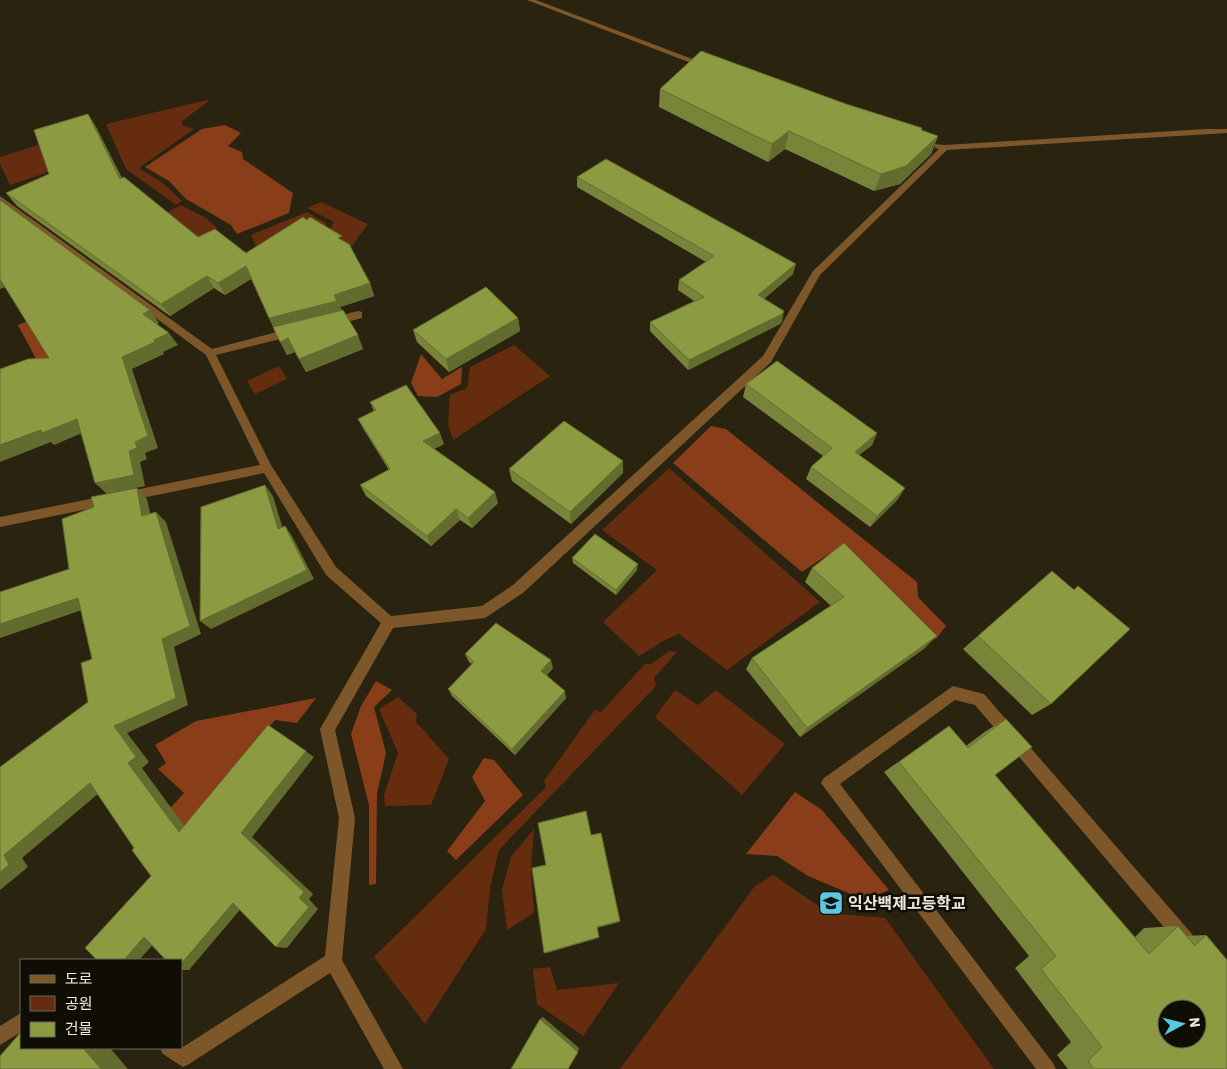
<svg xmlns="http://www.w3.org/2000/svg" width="1227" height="1069" font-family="'IBM Plex Sans','Noto Sans KR',sans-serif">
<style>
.green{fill:#652c10}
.forest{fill:#893e19}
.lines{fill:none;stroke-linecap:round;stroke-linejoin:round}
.lane{fill:#7d572a;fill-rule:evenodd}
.street{fill:#7d572a;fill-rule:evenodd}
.wall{fill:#788439}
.shaded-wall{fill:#626c2e}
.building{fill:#8c9a42;stroke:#626c2e;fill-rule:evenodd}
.labels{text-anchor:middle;stroke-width:5;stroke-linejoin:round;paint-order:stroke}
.near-poi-label{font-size:16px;font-weight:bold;fill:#efebdf;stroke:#100d05;text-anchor:start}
</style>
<rect width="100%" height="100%" fill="#2a230f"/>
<g class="green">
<path d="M207,100l2,1 -28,21 3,4 10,3 -55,39 25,16 18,17 -6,4 -50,-36 -20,-45z"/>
<path d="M38,145l17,25 -45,15 -10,-21v-7z"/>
<path d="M321,202l47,22 -17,23 -23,-14 6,-11 -27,-14z"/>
<path d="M181,205l25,13 11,10 -88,47 -33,-23z"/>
<path d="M307,212l20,12 -4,7 -60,32 -12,-28z"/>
<path d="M514,345l36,31 -97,64 -5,-16 2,-29 17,-7 3,-21z"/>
<path d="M279,366l8,13 -32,15 -8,-13z"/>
<path d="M669,468l151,134 -93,68 -48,-36 -14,6 -26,16 -36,-34 54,-52 -55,-40z"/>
<path d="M669,651l8,1 -23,26 2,8 -157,164 -9,38 -4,41 -61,95 -51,-67 172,-170 -2,-6 51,-71 6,2 44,-48h6z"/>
<path d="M675,690l23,15 18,-15 69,54 -43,51 -87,-78z"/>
<path d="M398,697l19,17 -1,8 33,37 -18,46 -46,1 -1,-11 14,-42 -19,-44z"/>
<path d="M534,829l-3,39 3,45 -27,17 -5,-41 9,-32z"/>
<path d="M773,875l56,38 56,5 109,151h-374l135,-183z"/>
<path d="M550,967l7,23 62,-7 -36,53 -46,-32 -4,-35z"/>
</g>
<g class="forest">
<path d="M225,125l16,8 -13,13 14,6 1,7 50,34 -4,20 -52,21 -6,-9 -45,-26 -17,-18 -24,-14 57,-38z"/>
<path d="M33,319l22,43 -14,6 -23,-43z"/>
<path d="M421,354l21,25 20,-12 -1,17 -24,13 -19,-1 -7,-13z"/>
<path d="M711,426l15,3 191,153 1,15 28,29 -10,13 -72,-62 -5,-1 -30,-22 -27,18 -129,-109z"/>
<path d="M376,681l16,9 -18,17 12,46 -9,41 -1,90 -7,1v-80l-18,-71 10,-28z"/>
<path d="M316,698l-19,25 -22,-3 -95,113 -19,-15 23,-25 -26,-24 8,-6 -11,-18 41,-24z"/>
<path d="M484,758l10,2 29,35 -67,65 -9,-9 38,-50 -13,-24z"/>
<path d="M795,792l27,18 67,80 -24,10 -57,-24 -31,-20 -31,-2z"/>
</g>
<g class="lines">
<path class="lane" d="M953,686l31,8 208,240 2,6 -2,6 -6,2 -6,-2 -205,-241 -20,-5 -115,84 213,279 3,6h-20l-215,-286 3,-5z"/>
<g class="street">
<path d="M527,0h9l175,66 -7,2z"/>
<path d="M1206,129h21v4l-280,17 -127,125 -49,87 -248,231 -38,25 -92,10 -58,102 20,88 -13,142 61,109h-19l-54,-96 -141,91 -6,3 -20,-13 -3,-6h21v-2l2,1 142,-91 14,-138 -19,-89 61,-106 -55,-48 -62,-102 -264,54v-10l260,-52 -54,-110 -206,-152v-7l212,153 80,-21 4,1 1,3 -1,3 -80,20 55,110 65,102 55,49 91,-10 31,-21 250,-229 50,-85 126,-122 -4,-1v-4l10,1z"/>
<path d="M358,311l4,1v6l-31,8 -5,-4 1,-3z"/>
<path d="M21,1013v19l-21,13v-19z"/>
</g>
</g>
<g class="wall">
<path d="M660,89l186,15 76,24 -1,2 17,6 -7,18 -31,30 -26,7 -89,-42 -17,13 -109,-55z"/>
<path d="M88,114l8,13 26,51 76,59 48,16 98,-12 26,42 4,13 -34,11 23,42 -57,23 -11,-20 -8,3 -18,-37 -18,-39 -26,16 -11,-7 -44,28 -153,-110 -11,-13 43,-19z"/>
<path d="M577,177l216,97 -29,25 18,22 -2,3 -92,46 -38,-39v-9l44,-21 -16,-11 1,-10 27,-18 -129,-75z"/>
<path d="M518,318l2,13 -71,41 -32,-30 -4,-12z"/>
<path d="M746,384l131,49 -5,12 -13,10 39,44 -28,28 -64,-48 5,-12 12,-11 -80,-59z"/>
<path d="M370,402l74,42 -10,5 64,54 -26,25 -12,-8 -29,26 -65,-50 -6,-11 29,-15 -25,-40 -6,-11 16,-8z"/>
<path d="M509,469l114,4 -52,51 -59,-43z"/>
<path d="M572,558l65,12 -21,25 -43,-32z"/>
<path d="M812,568l113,80 -125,89 -54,-68 6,-11 79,-52 -26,-24z"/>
<path d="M1052,571l21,19 5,-4 -27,118 -19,11 -69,-66z"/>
<path d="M465,654l88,14 -6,7 19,23 -51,57 -63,-59 -4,-7 24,-25 -3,-2z"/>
<path d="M1006,719l-11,56 140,162 9,-9 34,-2 8,10 20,-1 21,134h-159l-11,-14 14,-13 -56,-74 14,-12 -145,-184 65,-46 17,20 20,-15z"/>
</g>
<g class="shaded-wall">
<path d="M88,114l8,13 32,65 -8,-13z"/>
<path d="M789,131l-4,18 -17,13 4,-18z"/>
<path d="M938,136l-7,18 -31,30 -26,7 7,-17z"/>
<path d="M796,264l-3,10 -37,31 2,-10z"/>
<path d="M246,266l6,12 -27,17 -7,-12z"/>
<path d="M207,276l7,12 -44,28 -9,-12z"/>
<path d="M0,277l8,9 -8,3z"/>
<path d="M370,283l4,13 -34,11 2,6 -67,18 -6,-13 65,-23z"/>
<path d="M150,310l9,13 -6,4 -10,-13z"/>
<path d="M784,311l-2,10 -2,3 -92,46 1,-10z"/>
<path d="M518,318l2,13 -71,41 -3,-13z"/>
<path d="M169,333l9,12 -15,7 1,2 -32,15 26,79 -13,5 2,6 -7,3 5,24 -38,8 -12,-11 34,-32 6,-9 -13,-85 32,-17z"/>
<path d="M358,335l5,14 -57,23 -7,-13z"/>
<path d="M288,338l7,14 -8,3 -7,-13z"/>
<path d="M77,419l12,11 -35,15 -3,-3 -51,20v-17l41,-15z"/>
<path d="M440,433l4,11 -17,8 -4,-11z"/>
<path d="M877,433l-5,12 -23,18 6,-11z"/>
<path d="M623,461v12l-52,51 -1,-12z"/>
<path d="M265,485l8,11 13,43 -8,-10z"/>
<path d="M137,488l10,11 6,27 -11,-10z"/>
<path d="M905,488l-7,11 -28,28 7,-11z"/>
<path d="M495,492l3,11 -26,25 -4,-10z"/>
<path d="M456,509l4,11 -29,26 -4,-10z"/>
<path d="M156,512l10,10 35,112 -27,13 14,58 -61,28 22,29 -7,6 49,67 -12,-3 -51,-69 -14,-37 48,-87z"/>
<path d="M285,526l7,10 22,43 -103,50 -11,-8z"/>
<path d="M638,564l-1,6 -21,25v-5z"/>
<path d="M78,598l13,9 -91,31v-14z"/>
<path d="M937,636l-12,12 -125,89 7,-9z"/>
<path d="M551,660l2,8 -10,11 -2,-8z"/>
<path d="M565,691l1,7 -51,57 -3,-6z"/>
<path d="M268,725l46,32 -62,80 61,57 -4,5 9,10 -31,39 -11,-1 23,-49 -58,-65z"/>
<path d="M90,783l15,5 -83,70 6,9 -28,23v-18l4,-17z"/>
<path d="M233,903l11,2 -55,65h-8v-6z"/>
<path d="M620,921v1l-23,6 2,10 -52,15h-3l53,-26z"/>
<path d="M144,937l15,1 -20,22h-15z"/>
<path d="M543,1017l36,31 -1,4 -38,-33z"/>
<path d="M83,1048h27l18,21h-27z"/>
</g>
<g class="building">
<path d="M701,51l145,53 76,24 -1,2 17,6 -32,30 -25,8 -92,-43 -17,13 -112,-55z"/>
<path d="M88,114l32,65 4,-2 74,60 17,-8 31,24 57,-36 4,3 3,-3 32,19 -4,2 11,6 21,39 -36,12 3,6 -68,17 -23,-52 -28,17 -11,-7 -46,28 -155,-111 43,-19 -15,-44z"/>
<path d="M606,159l190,105 -38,31 26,16 -2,3 -93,46 -39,-38 54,-25 -25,-17 35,-24 -137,-79z"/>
<path d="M0,200l150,110 -7,4 26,19 -15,7 1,2 -33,15 26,79 -13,6 2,6 -8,3 5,24 -39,8 -18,-64 -35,14 -1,-3 -41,15v-76l28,-10 21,-1 -49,-79z"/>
<path d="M486,287l32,31 -72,41 -33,-29z"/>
<path d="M343,310l15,25 -59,24 -11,-21 -8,4 -7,-15z"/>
<path d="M777,361l100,72 -22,19 50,36 -28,28 -66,-49 21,-19 -86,-64z"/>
<path d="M406,385l34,48 -17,8 72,51 -27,26 -12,-9 -29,27 -67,-51 30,-16 -32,-50 18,-9 -6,-8z"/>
<path d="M564,421l59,40 -53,51 -61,-43z"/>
<path d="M265,485l13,44 7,-3 22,44 -107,51 1,-114z"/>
<path d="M137,488l5,28 14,-4 34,114 -28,13 14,59 -62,28 22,31 -8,6 51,69 89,-107 38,26 -65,82 63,59 -5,6 10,9 -33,40 -43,-44 -52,61v-4h-15l-22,-23 -20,23h-27l-12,-12 66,-72 -19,-26 2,-2 -44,-65 -86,72 5,10 -9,7v-105l88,-65 -7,-39 11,-4 -14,-61 -78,26v-32l69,-23 -7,-50 32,-12 -3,-10z"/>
<path d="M595,534l43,30 -22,26 -44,-32z"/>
<path d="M844,543l93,93 -130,92 -55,-70 92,-61 -32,-29z"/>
<path d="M1052,571l22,19 4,-4 52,43 -79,75 -73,-68z"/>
<path d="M496,623l55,37 -10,11 24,20 -53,58 -64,-60 26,-27 -9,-8z"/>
<path d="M1006,719l26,28 -37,28 154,179 29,-28 17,20 11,-11 21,25v109h-133l-6,-8 14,-14 -61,-78 15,-13 -157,-194 50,-36 19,22zM1167,1009h30v30h-30z"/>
<path d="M586,811l5,24 10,-2 19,88 -23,6 2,10 -55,16 -12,-85 14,-3 -8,-42z"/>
<path d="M540,1019l38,33 -10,17h-57z"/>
<path d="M21,1032v16h62l18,21h-101v-13z"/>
</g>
<defs>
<symbol id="school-square" viewBox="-11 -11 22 22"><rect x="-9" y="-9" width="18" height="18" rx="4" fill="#57c9e3" stroke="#100d05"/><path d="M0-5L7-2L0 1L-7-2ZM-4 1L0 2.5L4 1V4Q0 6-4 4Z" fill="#111"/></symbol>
</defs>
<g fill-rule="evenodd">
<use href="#school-square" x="817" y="889" width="28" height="28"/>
</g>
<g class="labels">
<g class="near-poi-label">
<text x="848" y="909">익산백제고등학교</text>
</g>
</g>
<rect x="20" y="959" width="162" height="90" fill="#100d05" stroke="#69665c"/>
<rect x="30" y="975" width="25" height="8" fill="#7d572a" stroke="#69665c"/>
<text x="65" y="984" font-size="15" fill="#efebdf">도로</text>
<rect x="30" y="996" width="25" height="15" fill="#652c10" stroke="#69665c"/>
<text x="65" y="1009" font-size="15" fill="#efebdf">공원</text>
<rect x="30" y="1022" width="25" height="15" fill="#8c9a42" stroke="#69665c"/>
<text x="65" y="1034" font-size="15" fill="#efebdf">건물</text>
<g transform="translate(1182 1024) rotate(83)"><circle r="24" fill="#100d05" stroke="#69665c"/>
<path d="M0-4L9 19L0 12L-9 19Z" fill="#57c9e3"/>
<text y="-8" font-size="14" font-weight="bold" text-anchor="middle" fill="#efebdf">N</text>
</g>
</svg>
